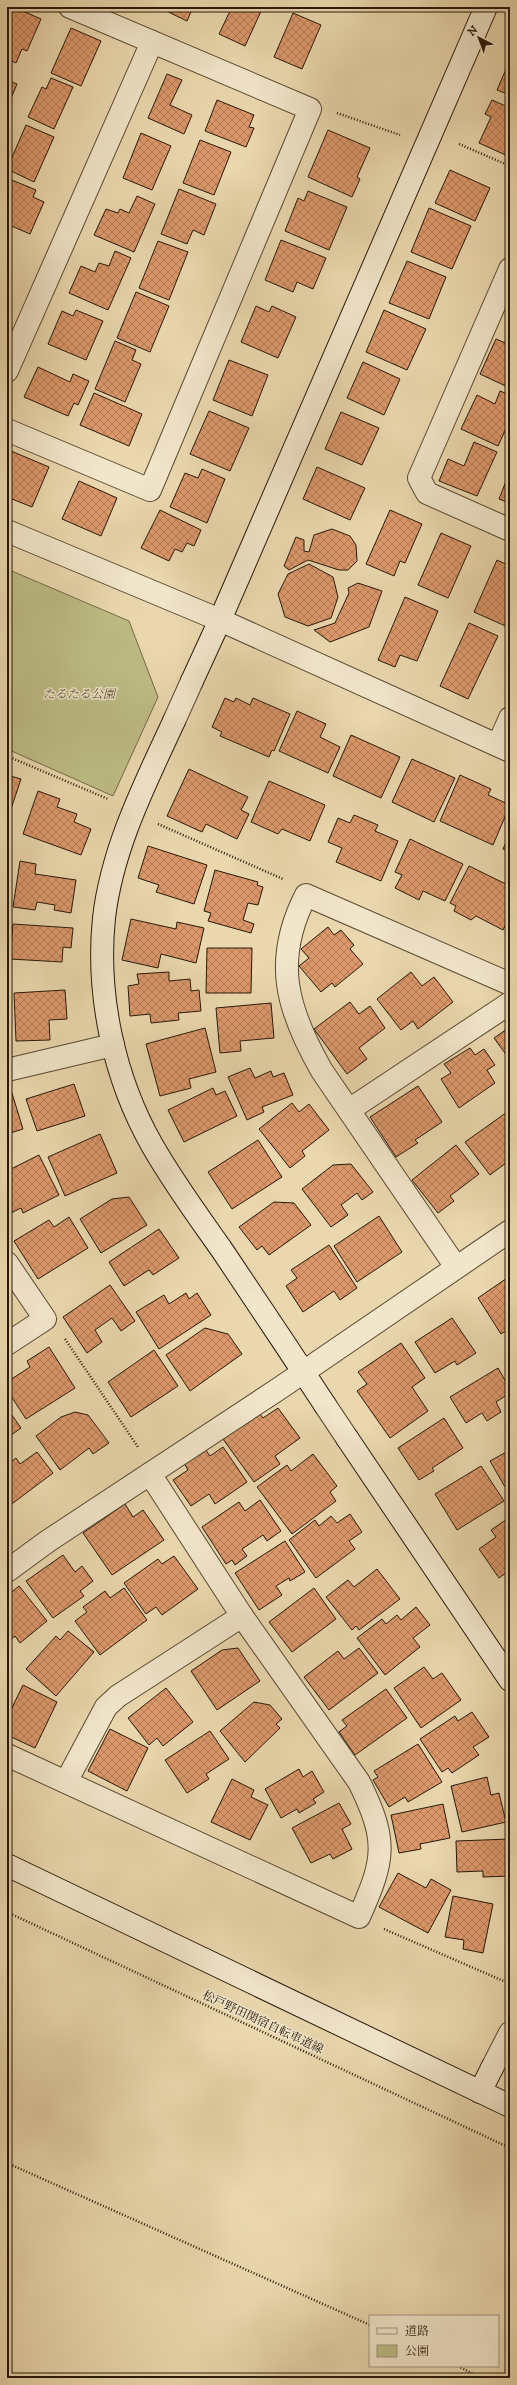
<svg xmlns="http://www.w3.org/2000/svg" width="517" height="2385" font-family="'IM FELL DW Pica','Noto Serif JP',serif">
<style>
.park{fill:#bdbc85;stroke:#726a46}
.building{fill:url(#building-cross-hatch);stroke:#271808}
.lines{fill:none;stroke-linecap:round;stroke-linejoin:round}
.street-casing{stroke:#584831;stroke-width:24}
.secondary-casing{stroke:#271808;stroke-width:24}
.path{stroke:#271808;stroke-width:2.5;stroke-dasharray:1 2;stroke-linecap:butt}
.street{stroke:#f1e5ca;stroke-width:22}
.secondary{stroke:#f1e5ca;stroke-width:22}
.labels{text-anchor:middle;stroke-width:3;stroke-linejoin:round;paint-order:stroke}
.park-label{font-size:12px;font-style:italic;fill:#54492e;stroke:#f1e5ca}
.street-label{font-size:12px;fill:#271808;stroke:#f1e5ca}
</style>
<defs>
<pattern id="building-cross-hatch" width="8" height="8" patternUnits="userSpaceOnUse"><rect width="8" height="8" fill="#dc986b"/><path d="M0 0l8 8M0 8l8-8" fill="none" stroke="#b27b56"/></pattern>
</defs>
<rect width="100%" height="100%" fill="#ead7ad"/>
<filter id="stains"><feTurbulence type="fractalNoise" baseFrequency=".005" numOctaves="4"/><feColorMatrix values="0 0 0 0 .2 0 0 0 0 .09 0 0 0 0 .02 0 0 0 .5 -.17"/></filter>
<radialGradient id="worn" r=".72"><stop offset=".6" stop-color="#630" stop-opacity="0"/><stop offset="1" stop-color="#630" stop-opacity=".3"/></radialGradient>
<path class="park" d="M7,569l122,52 29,76 -45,99 -106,-47z"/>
<g class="building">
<path d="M8,7h6l27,12 -14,32 -5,-2 -6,14 -9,-4z"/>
<path d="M158,7h35l-6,14z"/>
<path d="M232,7h31l-18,39 -26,-12z"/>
<path d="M293,13l28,12 -19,44 -28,-12z"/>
<path d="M71,28l30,13 -20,45 -30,-13z"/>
<path d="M510,60v35l-13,-5z"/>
<path d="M167,74l15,6 -12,25 22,10 -8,19 -36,-16z"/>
<path d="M51,78l22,9 -19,42 -26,-12 14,-30 4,2z"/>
<path d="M7,80l10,4 -10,24z"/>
<path d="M217,100l37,15 -5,12 5,1 -8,19 -41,-16z"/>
<path d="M492,100l18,8v49l-31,-14 12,-26 -6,-3z"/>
<path d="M26,125l28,12 -20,45 -27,-13z"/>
<path d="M328,130l42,18 -13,29 3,2 -8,18 -44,-20z"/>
<path d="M141,133l30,13 -19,44 -29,-12z"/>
<path d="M200,140l31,12 -17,43 -31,-12z"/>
<path d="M450,170l40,18 -15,33 -40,-18z"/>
<path d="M7,178l29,12 -3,7 11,5 -14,32 -23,-10z"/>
<path d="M179,189l37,15 -12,31 -11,-5 -6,14 -26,-10z"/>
<path d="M308,191l39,16 -18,43 -44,-19 13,-33 6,3z"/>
<path d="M137,196l18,8 -21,48 -40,-17 12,-26 12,4 2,-4 9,4z"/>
<path d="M429,208l42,18 -19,43 -41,-17z"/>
<path d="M281,240l45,18 -13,31 -16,-7 -4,10 -28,-12z"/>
<path d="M158,241l30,11 -19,48 -30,-12z"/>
<path d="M115,251l16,7 -23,52 -39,-17 12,-27 14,6 4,-9 10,3z"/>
<path d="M407,261l39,16 -17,42 -40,-16z"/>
<path d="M136,292l33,14 -19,46 -33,-14z"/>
<path d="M256,306l13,6 3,-6 24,11 -18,41 -37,-16z"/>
<path d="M76,310l27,11 -17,39 -38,-16 14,-33 11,5z"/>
<path d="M384,310l42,19 -19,41 -41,-18z"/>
<path d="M496,339l14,6v43l-30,-14z"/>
<path d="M115,341l21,9 -4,10 9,4 -16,38 -30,-13z"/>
<path d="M229,360l39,15 -16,41 -39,-16z"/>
<path d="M363,362l37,17 -16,36 -37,-17z"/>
<path d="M38,367l32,15 3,-8 16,7 -11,24 -4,-2 -6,13 -44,-19z"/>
<path d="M500,391l10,4v25l-12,26 -37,-17 16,-34 18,9z"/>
<path d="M94,393l48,21 -13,32 -49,-21z"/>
<path d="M209,411l40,17 -19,43 -40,-17z"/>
<path d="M341,412l38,16 -17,37 -37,-16z"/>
<path d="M474,442l23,10 -20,44 -38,-15 9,-22 16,7z"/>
<path d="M11,451l38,16 -17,40 -25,-10v-37z"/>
<path d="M317,467l48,21 -15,32 -47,-21z"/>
<path d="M202,469l23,10 -18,44 -37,-16 15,-34 13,5z"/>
<path d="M510,471v32l-11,-4z"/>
<path d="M79,481l38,17 -16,38 -39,-17z"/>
<path d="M160,510l41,20 -7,16 -7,-3 -5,9 -7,-3 -6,12 -28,-13z"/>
<path d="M390,510l32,14 -17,39 -5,-2 -6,15 -28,-12z"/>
<path d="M332,529l18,7 6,9 1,16 -9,9h-9l-31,-10 -19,10 -5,-4 12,-29 8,3v11l5,1 5,-17z"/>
<path d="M441,533l30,13 -23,52 -30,-13z"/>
<path d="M497,560l13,6v62l-36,-16z"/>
<path d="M309,564l24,13 5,20 -7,21 -23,8 -23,-9 -7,-23 10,-20z"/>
<path d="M358,583l24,8 -13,36 -39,15 -16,-12 21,-7 14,-30 -1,-5z"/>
<path d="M405,597l33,14 -21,50 -17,-6 -5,12 -17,-7z"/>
<path d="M469,623l29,13 -30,63 -28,-13z"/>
<path d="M225,698l9,4 2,-4 14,7 3,-7 37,16 -16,37 -2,-1 -3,7 -49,-21 2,-4 -10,-5z"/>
<path d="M297,711l29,13 -6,13 20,10 -12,26 -49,-22z"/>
<path d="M351,735l49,22 -19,41 -48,-22z"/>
<path d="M412,759l43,19 -21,44 -42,-20z"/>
<path d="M189,769l59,28 -7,13 8,4 -12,25 -31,-15 -4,8 -35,-16z"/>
<path d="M7,775l14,4 -14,42z"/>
<path d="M460,775l31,14 -3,6 22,10 -17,40 -53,-24z"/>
<path d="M269,781l56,24 -15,36 -28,-12 -4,5 -27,-12z"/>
<path d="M38,791l22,8 -3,8 20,7 -3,8 17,7 -10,26 -58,-21z"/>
<path d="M354,815l24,10 -3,6 23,10 -17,40 -45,-19 6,-14 -14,-6 10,-24 12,5z"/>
<path d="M510,833v19l-7,-3z"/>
<path d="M410,839l53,25 -18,37 -22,-10 -4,9 -24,-12 7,-13 -7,-3z"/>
<path d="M148,846l59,19 -13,39 -38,-12 3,-7 -21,-7z"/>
<path d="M20,861l16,3 -1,10 41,6 -5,33 -17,-3 1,-5 -18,-3 -2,8 -22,-3z"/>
<path d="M469,866l41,20v30l-7,14 -27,-14 -5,4 -17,-9 2,-5 -6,-3z"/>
<path d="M215,870l43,12 -1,3 6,2 -5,18 -10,-2 -5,17 11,4 -3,9 -43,-12 3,-8 -7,-2z"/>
<path d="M131,919l45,10 1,-7 27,6 -8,35 -35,-9 -3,14 -36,-8z"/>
<path d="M13,924l60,4 -2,20 -8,-1 -1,15 -52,-3z"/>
<path d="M328,927l6,8 7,-5 13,15 -4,4 13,15 -28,23 -3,-4 -11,9 -22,-26 10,-8 -8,-9z"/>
<path d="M207,948h45l-1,45h-45z"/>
<path d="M169,972v9l21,-2 1,12 8,-1 2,21 -23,2 1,7 -28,3 -1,-9 -20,2 -2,-30 11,-2 -2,-10z"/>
<path d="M411,972l11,14 12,-9 19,25 -35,27 -5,-8 -12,9 -24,-31z"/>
<path d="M65,990l2,29 -18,1 1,20 -34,1 -2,-48z"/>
<path d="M350,1002l9,12 11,-8 15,22 -26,20 8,11 -20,15 -33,-45z"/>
<path d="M271,1003l3,35 -34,3 1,10 -21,2 -4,-45z"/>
<path d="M510,1027v33l-16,-22z"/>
<path d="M205,1028l11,44 -27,7 2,9 -31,8 -14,-52z"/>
<path d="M470,1048l5,7 9,-6 11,16 -8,5 8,13 -36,25 -18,-29 10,-6 -7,-9z"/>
<path d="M250,1068l5,10 16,-7 2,6 11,-4 9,22 -31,12 2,5 -17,8 -19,-43z"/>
<path d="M74,1084l11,32 -48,15 -11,-32z"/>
<path d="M418,1086l24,36 -27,18 3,3 -22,14 -26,-40z"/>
<path d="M213,1088l3,7 9,-4 12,25 -53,26 -16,-32z"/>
<path d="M11,1090l12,39 -16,5v-43z"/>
<path d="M292,1103l7,9 10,-8 20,26 -27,21 3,5 -15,12 -31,-39z"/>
<path d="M510,1110v50l-20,15 -25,-33z"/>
<path d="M100,1134l17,39 -52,23 -17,-39z"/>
<path d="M258,1140l24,37 -50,32 -24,-37z"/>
<path d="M456,1145l23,29 -29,22 4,5 -16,12 -26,-33z"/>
<path d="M39,1155l20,40 -36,18 -2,-5 -14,7v-44z"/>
<path d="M351,1164l22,28 -11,8 -5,-7 -16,12 7,10 -17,12 -29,-38 31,-24z"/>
<path d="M129,1197l18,28 -46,28 -21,-34 32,-20z"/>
<path d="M274,1202l20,1 17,22 -42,30 -7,-9 -5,4 -18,-23z"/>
<path d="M379,1216l23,36 -45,30 -23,-36z"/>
<path d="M69,1217l19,31 -50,31 -24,-38 35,-21 5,7z"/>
<path d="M159,1229l20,29 -26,17 -4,-5 -25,16 -15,-24z"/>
<path d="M329,1245l28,43 -17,12 -6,-9 -31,21 -17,-26 11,-8 -6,-8z"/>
<path d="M510,1276v52l-9,6 -23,-36z"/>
<path d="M110,1285l25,36 -14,10 -9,-13 -17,12 7,12 -15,11 -24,-36z"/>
<path d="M186,1293l3,6 8,-6 14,22 -52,34 -23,-37 28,-17 5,9z"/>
<path d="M452,1318l24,35 -19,12 -2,-4 -20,12 -20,-31z"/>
<path d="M205,1328l23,6 14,20 -52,37 -24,-36z"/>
<path d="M401,1343l24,35 -13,9 16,24 -38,27 -33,-47 10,-7 -9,-12z"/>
<path d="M49,1347l26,41 -49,31 -19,-29v-8l23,-15 -3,-6z"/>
<path d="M154,1350l24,36 -47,31 -23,-35z"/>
<path d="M498,1368l12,21v4l-14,9 5,10 -14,9 -5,-8 -16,10 -16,-26z"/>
<path d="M7,1408l14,20 -14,10z"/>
<path d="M278,1408l22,30 -25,18 5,8 -26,18 -31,-43 36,-26 4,5z"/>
<path d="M75,1412l13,3 21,28 -16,11 -4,-6 -29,22 -24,-34 25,-19z"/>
<path d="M444,1418l19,30 -31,20 2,3 -15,9 -21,-32z"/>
<path d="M223,1447l24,35 -32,22 -6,-10 -18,12 -18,-26 15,-10 -4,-7 21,-14 5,7z"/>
<path d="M510,1450v34l-5,3 -15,-26z"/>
<path d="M37,1452l16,21 -44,33 -2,-3v-38l9,-7 4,6z"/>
<path d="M313,1454l24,32 -7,6 6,9 -44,33 -35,-47 30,-22 4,6z"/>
<path d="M481,1466l23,35 -47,29 -22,-36z"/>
<path d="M260,1500l21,31 -14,10 -4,-6 -21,14 5,7 -12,9 -3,-5 -6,4 -24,-37 37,-25 6,9z"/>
<path d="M125,1504l8,13 10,-7 21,30 -52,35 -29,-42z"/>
<path d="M350,1514l12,18 -13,9 6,8 -39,29 -27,-38 26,-20 4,6 12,-10 6,7z"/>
<path d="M510,1517v53l-11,8 -20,-29 17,-12 -5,-7z"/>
<path d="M285,1541l20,31 -15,9 -1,-3 -13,8 6,9 -23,15 -24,-37z"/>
<path d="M63,1555l12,17 7,-6 11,15 -13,10 4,5 -31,22 -27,-37z"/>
<path d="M174,1556l24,33 -36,26 -6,-8 -10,7 -22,-31 34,-24 4,5z"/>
<path d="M377,1569l23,30 -41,31 -3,-4 -4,4 -26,-33 22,-17 6,7z"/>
<path d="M19,1586l28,35 -27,22 -5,-7 -8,7v-47z"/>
<path d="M124,1588l23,32 -47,35 -25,-34 12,-9 -4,-5 22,-16 5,7z"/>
<path d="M314,1588l22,31 -44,33 -23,-30z"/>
<path d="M416,1607l14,18 -17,13 7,9 -35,28 -28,-37 25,-19 4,5 11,-9 4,5z"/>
<path d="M68,1631l26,21 -38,44 -30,-27 30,-33 4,4z"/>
<path d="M238,1648l22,33 -43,29 -26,-39 31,-21z"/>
<path d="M359,1648l19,25 -49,37 -25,-33 34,-26 6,8z"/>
<path d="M424,1667l9,12 9,-6 19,27 -40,28 -27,-40z"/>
<path d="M23,1685l34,17 -22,46 -28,-13v-17z"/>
<path d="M166,1688l27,34 -30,24 -6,-8 -8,7 -21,-27z"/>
<path d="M386,1689l21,29 -52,37 -16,-23 8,-6 -5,-6z"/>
<path d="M254,1702l16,3 12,14 -6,5 4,4 -35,34 -25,-31z"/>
<path d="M472,1712l17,25 -16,10 6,8 -27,18 -4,-5 -6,4 -22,-33 35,-23 3,5z"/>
<path d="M110,1729l38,19 -21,43 -39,-20z"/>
<path d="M210,1731l19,28 -23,15 3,5 -22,14 -22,-33z"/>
<path d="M418,1744l24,38 -34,20 -3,-5 -16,10 -16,-27 5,-3 -4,-6z"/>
<path d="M299,1769l4,8 9,-6 12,21 -11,7 3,4 -17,10 -2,-4 -16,9 -16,-29z"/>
<path d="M487,1777l4,18 8,-2 7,29 -44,10 -11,-46z"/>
<path d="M232,1779l22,11 -3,7 17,8 -18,35 -39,-18z"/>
<path d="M339,1803l12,21 -9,5 10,20 -19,10 -3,-5 -19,9 -19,-35z"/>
<path d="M443,1804l7,34 -30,6 1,5 -22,4 -8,-38z"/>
<path d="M510,1839v37l-27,1v-6l-26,1 -1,-31z"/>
<path d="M398,1873l28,15 5,-9 20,11 -23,43 -49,-26z"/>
<path d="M453,1896l40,8 -10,49 -20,-4 1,-9 -19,-3z"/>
</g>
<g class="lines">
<defs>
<g id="street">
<path d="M510,269l-91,209 8,15 83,37"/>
<path d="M7,371l145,-329"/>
<path d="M7,430l143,60 160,-381 -240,-102"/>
<path d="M7,531l213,89 290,131"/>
<path d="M174,721l18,-40"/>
<path d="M498,745l12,-27"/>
<path d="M7,1070l106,-25"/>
<path d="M349,1110l161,-107"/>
<path d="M7,1263l38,56 -38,25"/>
<path d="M456,1267l-134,-196c-35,-61 -50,-110 -16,-176l204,89"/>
<path d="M325,1405l22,33"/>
<path d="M7,1571l41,-30 232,-153 230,-157"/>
<path d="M7,1755l352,162c26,-58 29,-76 0,-135l-117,-166 -92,-142"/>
<path d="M66,1782l40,-75 12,-11 124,-80"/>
<path d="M492,2068l18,-35"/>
</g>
<g id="secondary">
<path d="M192,681l28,-61 266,-613"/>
<path d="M174,721c-29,63 -62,127 -70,197 -8,77 10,160 48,227 21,37 46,71 70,105 35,52 69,103 103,155"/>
<path d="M347,1438l163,242"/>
<path d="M7,1865l503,241"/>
<path d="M480,2092l12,-24"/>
</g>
</defs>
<use href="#street" class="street-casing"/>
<use href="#secondary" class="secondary-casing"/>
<g class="path">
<path d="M337,113l63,22"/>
<path d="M459,144l51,22"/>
<path d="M7,756l101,43"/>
<path d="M158,824l125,55"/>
<path d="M65,1339l73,108"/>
<path d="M7,1912l503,236"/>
<path d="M384,1929l124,54"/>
<path d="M7,2163l363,162"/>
<path d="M458,2366l23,12"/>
</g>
<use href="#street" class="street"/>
<use href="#secondary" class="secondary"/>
</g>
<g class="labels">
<g class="park-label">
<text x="79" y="698">たるたる公園</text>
</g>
<g class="street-label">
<text transform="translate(263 2022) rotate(25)" y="4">松戸野田関宿自転車道線</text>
</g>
</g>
<rect width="517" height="2385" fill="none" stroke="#ead7ad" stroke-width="24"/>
<rect x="8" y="8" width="501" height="2369" fill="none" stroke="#271808" stroke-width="2"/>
<rect x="12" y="12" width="493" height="2361" fill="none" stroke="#271808"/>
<rect x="369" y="2315" width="130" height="52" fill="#f1e5ca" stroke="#a0937c"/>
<rect x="377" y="2328" width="20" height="6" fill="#f1e5ca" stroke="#a0937c"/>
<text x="405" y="2335" font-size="12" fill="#271808">道路</text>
<rect x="377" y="2345" width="20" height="12" fill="#bdbc85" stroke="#a0937c"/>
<text x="405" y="2355" font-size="12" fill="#271808">公園</text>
<g transform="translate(479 38) rotate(318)" stroke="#f1e5ca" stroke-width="3" paint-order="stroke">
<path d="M0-3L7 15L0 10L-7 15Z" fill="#271808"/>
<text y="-6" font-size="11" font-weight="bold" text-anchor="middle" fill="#271808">N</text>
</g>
<rect width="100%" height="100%" filter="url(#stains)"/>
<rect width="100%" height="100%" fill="url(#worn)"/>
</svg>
